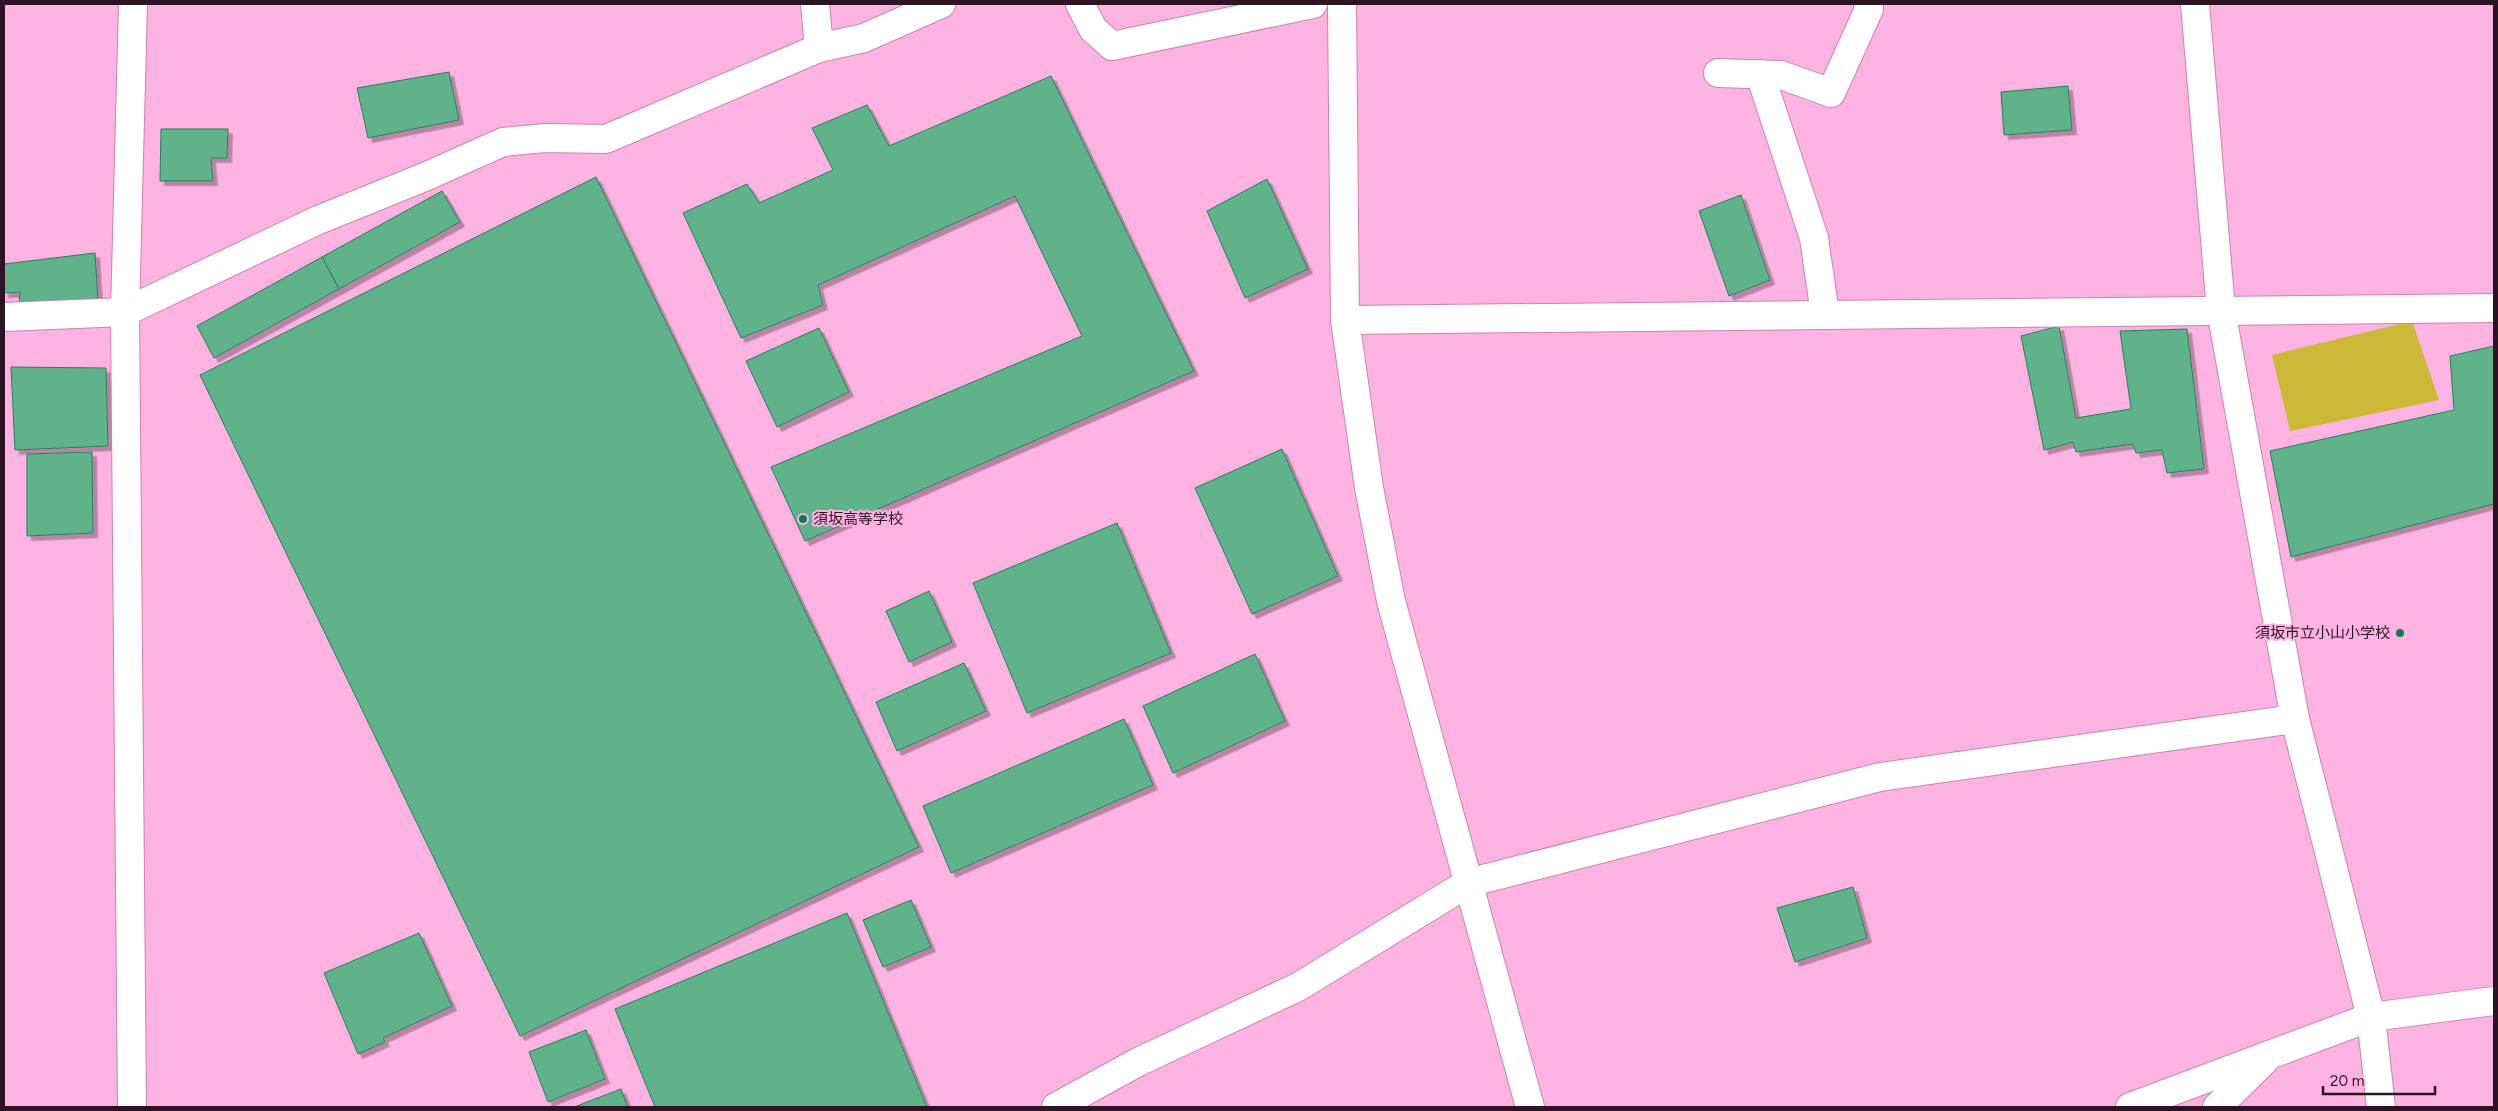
<svg xmlns="http://www.w3.org/2000/svg" width="2498" height="1111" font-family="Figtree,'Noto Sans JP',sans-serif">
<style>
.water{fill:#cbb836}
.building{fill:#5eb289;stroke:#277f59;filter:url(#shadow)}
.lines{fill:none;stroke-linecap:round;stroke-linejoin:round}
.minor-casing{stroke:#c984b1;stroke-width:30}
.tertiary-casing{stroke:#c984b1;stroke-width:30}
.minor{stroke:#fff;stroke-width:28}
.tertiary{stroke:#fff;stroke-width:28}
.poi-dot{fill:#137851;stroke:#fcb3e2;stroke-width:2}
.labels{text-anchor:middle;stroke-width:4;stroke-linejoin:round;paint-order:stroke}
.poi-label{font-size:15px;fill:#2e1325;stroke:#fcb3e2;text-anchor:start}
</style>
<defs>
<filter id="shadow"><feDropShadow dx="4.5" dy="4.5" stdDeviation="0" flood-color="#0004"/></filter>
</defs>
<rect width="100%" height="100%" fill="#fcb3e2"/>
<path class="water" d="M2412,321l27,79 -149,31 -18,-76z"/>
<g class="building">
<path d="M449,72l10,48 -91,18 -11,-50z"/>
<path d="M1051,76l143,295 -389,170 -34,-74 311,-131 -67,-140 -197,89 5,20 -82,33 -58,-125 64,-29 12,19 74,-33 -21,-42 55,-23 22,41z"/>
<path d="M2068,86l4,44 -68,5 -3,-43z"/>
<path d="M161,129h67l-1,29h-16l2,23h-53z"/>
<path d="M596,177l323,670 -399,189 -320,-661z"/>
<path d="M1267,179l41,90 -63,29 -38,-87z"/>
<path d="M442,191l18,31 -121,67 -17,-32z"/>
<path d="M1741,195l29,85 -41,16 -30,-85z"/>
<path d="M95,253l3,48 -79,4 1,-13 -16,1v-29z"/>
<path d="M322,257l17,32 -125,69 -17,-32z"/>
<path d="M2059,326l17,92 55,-9 -11,-78 67,-2 17,140 -37,4 -5,-23 -26,3 -3,-9 -57,8 -3,-10 -29,8 -23,-114z"/>
<path d="M819,328l30,64 -72,35 -31,-66z"/>
<path d="M2494,346v158l-203,53 -21,-106 184,-41 -4,-54z"/>
<path d="M11,367l95,1 2,78 -93,4z"/>
<path d="M1282,449l56,127 -86,38 -57,-126z"/>
<path d="M92,452l1,81 -66,3v-82z"/>
<path d="M1117,523l54,130 -144,60 -54,-130z"/>
<path d="M929,591l23,51 -43,20 -23,-51z"/>
<path d="M1255,654l30,67 -112,52 -30,-67z"/>
<path d="M964,663l22,48 -89,40 -21,-49z"/>
<path d="M1124,719l29,66 -202,88 -28,-67z"/>
<path d="M1853,887l14,51 -72,24 -18,-54z"/>
<path d="M911,900l20,47 -48,20 -20,-47z"/>
<path d="M847,913l80,194h-272l-40,-98z"/>
<path d="M419,933l33,73 -69,32 2,4 -27,12 -34,-81z"/>
<path d="M586,1030l19,49 -57,23 -19,-50z"/>
<path d="M621,1089l7,18h-54z"/>
</g>
<g class="lines">
<defs>
<g id="minor">
<path d="M815,4l4,44"/>
<path d="M1080,4l13,25 19,17 201,-42"/>
<path d="M1342,4l3,316 24,168 22,113 139,506"/>
<path d="M1718,73l63,2 50,18 38,-84 -1,-5"/>
<path d="M1760,74l54,164 11,76"/>
<path d="M4,317l121,-5 191,-91 111,-45 76,-34 42,-4 61,1 213,-91 45,-10 77,-34"/>
<path d="M1345,320l1149,-12"/>
<path d="M1056,1107l82,-45 160,-75 170,-104 412,-106 415,-58"/>
<path d="M2130,1107l241,-90 123,-16"/>
<path d="M2217,1107l47,-46"/>
</g>
<g id="tertiary">
<path d="M2195,4l26,306 74,409 76,298 10,90"/>
<path d="M132,1107l-7,-795 8,-308"/>
</g>
</defs>
<use href="#minor" class="minor-casing"/>
<use href="#tertiary" class="tertiary-casing"/>
<use href="#minor" class="minor"/>
<use href="#tertiary" class="tertiary"/>
</g>
<g class="poi-dot">
<circle cx="803" cy="519" r="5"/>
<circle cx="2400" cy="633" r="5"/>
</g>
<g class="labels">
<g class="poi-label">
<text x="813" y="524">須坂高等学校</text>
<text x="2390" y="638" text-anchor="end">須坂市立小山小学校</text>
</g>
</g>
<rect width="2498" height="1111" fill="none" stroke="#2e1325" stroke-width="10"/>
<path d="M2323 1086v8h112v-8" fill="none" stroke="#2e1325" stroke-width="2.5"/>
<text x="2330" y="1086" font-size="15" fill="#2e1325" stroke="#fcb3e2" stroke-width="4" paint-order="stroke">20 m</text>
</svg>
